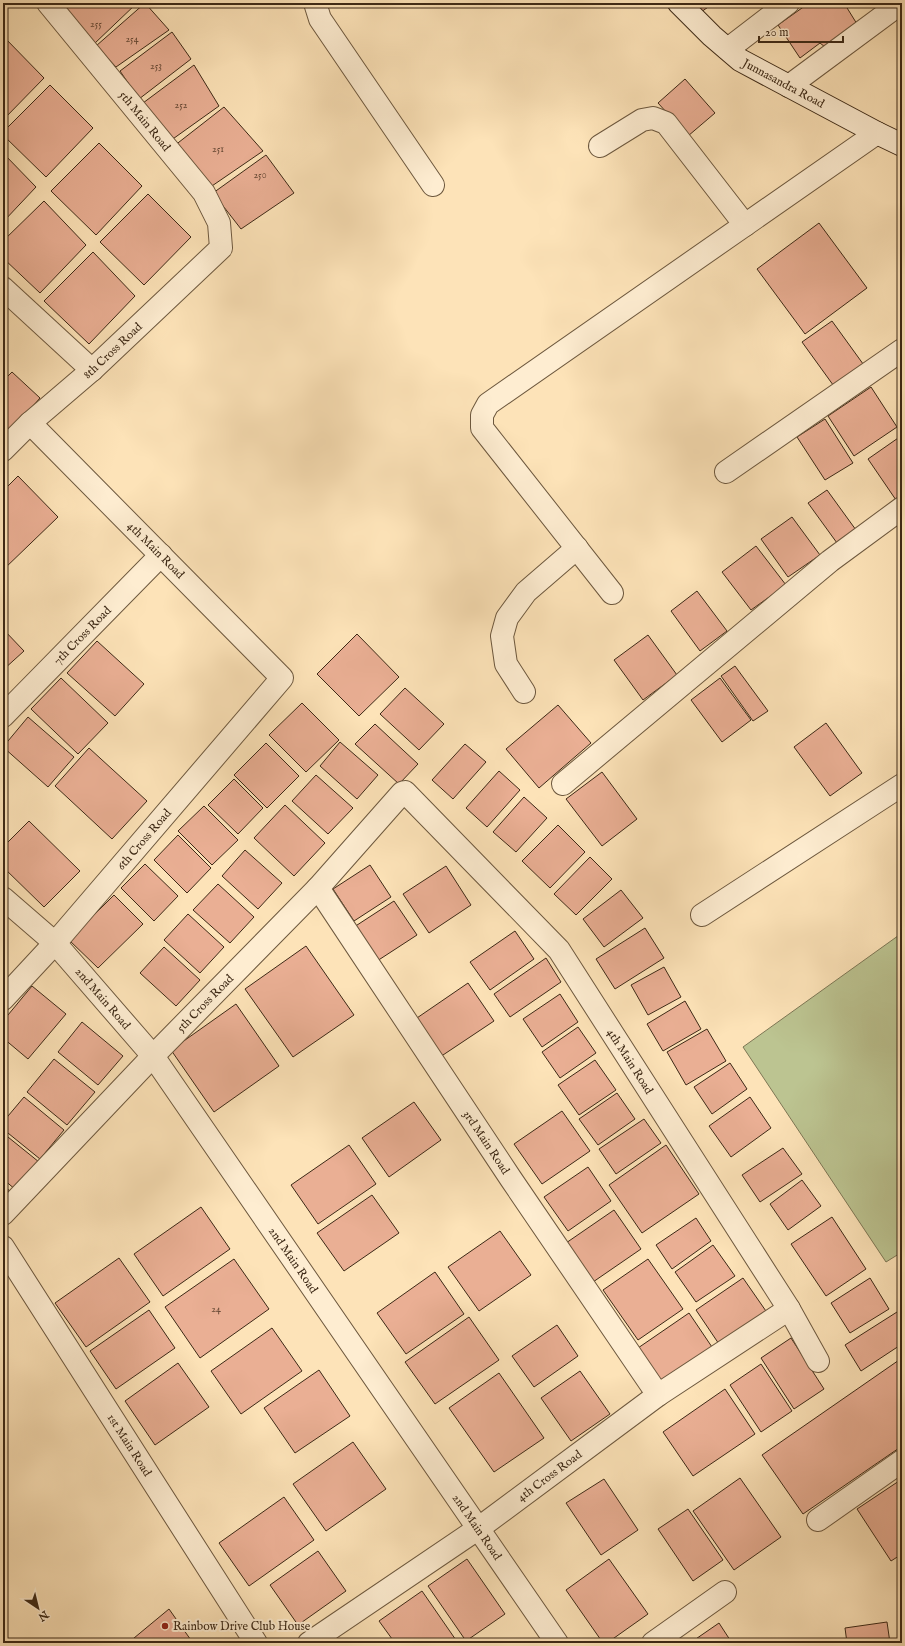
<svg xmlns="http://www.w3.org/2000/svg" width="905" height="1646" font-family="'IM FELL English',serif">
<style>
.green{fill:#bcc491;stroke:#7c7654}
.building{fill:#eaaf94;stroke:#3d2916}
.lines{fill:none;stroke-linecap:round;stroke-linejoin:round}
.street-casing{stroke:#6d583e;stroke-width:24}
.secondary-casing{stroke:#3d2916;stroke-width:24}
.street{stroke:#feedd1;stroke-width:22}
.secondary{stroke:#feedd1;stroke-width:22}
.poi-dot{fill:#8f2418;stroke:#feedd1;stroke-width:1.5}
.labels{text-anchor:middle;stroke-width:4;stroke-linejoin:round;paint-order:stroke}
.number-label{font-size:10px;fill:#684a36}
.street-label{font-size:12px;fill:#3d2916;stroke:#feedd1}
.poi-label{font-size:12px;fill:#3d2916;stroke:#feedd1;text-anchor:start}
</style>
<rect width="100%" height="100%" fill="#fde3b8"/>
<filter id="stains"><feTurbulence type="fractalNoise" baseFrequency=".005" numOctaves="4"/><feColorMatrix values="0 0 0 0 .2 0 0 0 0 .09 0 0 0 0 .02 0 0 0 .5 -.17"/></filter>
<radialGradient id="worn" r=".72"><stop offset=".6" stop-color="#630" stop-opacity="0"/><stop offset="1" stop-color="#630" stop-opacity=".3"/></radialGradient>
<path class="green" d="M902,933v319l-16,10 -143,-215z"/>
<g class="building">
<path d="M60,3h77l-43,41z"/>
<path d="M145,3l24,27 -53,37 -20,-21z"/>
<path d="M694,3h20l-13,9z"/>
<path d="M809,3h35l13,21 -32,23 -5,-4 -20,15 -22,-33z"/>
<path d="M172,32l19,27 -52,40 -19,-28z"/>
<path d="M3,36l41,42 -41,42z"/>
<path d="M194,65l25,41 -49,35 -27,-38z"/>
<path d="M685,79l30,34 -27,23 -30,-33z"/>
<path d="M50,85l43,43 -47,49 -43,-42v-3z"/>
<path d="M224,107l39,44 -54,37 -35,-42z"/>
<path d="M99,143l43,43 -46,49 -45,-44z"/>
<path d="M3,153l33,34 -33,35z"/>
<path d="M266,155l28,38 -53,36 -28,-36z"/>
<path d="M148,194l43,43 -47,48 -44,-43z"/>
<path d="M44,201l42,44 -46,48 -37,-35v-17z"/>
<path d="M819,223l48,65 -62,46 -48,-65z"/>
<path d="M93,252l42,44 -46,48 -45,-43z"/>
<path d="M832,321l34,47 -30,21 -34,-47z"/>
<path d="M12,372l28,26 -37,42v-59z"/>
<path d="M871,387l26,40 -43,29 -26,-40z"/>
<path d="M825,419l28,44 -28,17 -28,-43z"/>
<path d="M901,436l1,60 -6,4 -28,-41z"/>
<path d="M18,476l40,41 -55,53v-79z"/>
<path d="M827,490l29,40 -19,13 -29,-40z"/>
<path d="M792,517l28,38 -32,22 -27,-38z"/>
<path d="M756,546l30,39 -35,25 -29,-38z"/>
<path d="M697,591l30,40 -27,20 -29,-40z"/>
<path d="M3,629l21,22 -21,19z"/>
<path d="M357,634l42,43 -40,39 -42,-42z"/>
<path d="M648,635l29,40 -34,25 -29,-40z"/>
<path d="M97,641l47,43 -29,32 -48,-43z"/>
<path d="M735,666l33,45 -15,10 -32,-45z"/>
<path d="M61,678l47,45 -30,31 -47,-45z"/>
<path d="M720,678l31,42 -29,22 -31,-42z"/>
<path d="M405,688l39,36 -25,26 -39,-36z"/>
<path d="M302,703l37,37 -33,32 -37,-37z"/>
<path d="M558,705l33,38 -52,45 -33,-39z"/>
<path d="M28,717l46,40 -26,30 -45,-40z"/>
<path d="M826,723l36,50 -32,23 -36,-49z"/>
<path d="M375,724l43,40 -19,20 -44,-40z"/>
<path d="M340,742l38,33 -21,24 -37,-33z"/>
<path d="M266,743l33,33 -32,32 -33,-33z"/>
<path d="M465,744l21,18 -33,37 -21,-19z"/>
<path d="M89,748l58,53 -35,38 -57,-53z"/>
<path d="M499,771l21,19 -33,37 -21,-19z"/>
<path d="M602,772l35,47 -35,27 -36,-47z"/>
<path d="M316,775l37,33 -25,26 -36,-33z"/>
<path d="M234,779l29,29 -25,26 -30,-29z"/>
<path d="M524,797l23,21 -31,34 -23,-20z"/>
<path d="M285,805l40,38 -31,33 -40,-38z"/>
<path d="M204,806l34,34 -26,25 -34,-34z"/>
<path d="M29,821l51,50 -36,36 -41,-40v-20z"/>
<path d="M558,825l27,27 -35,36 -28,-27z"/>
<path d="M178,835l33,33 -24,25 -33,-33z"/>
<path d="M245,850l37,33 -24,26 -36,-33z"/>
<path d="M590,857l22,22 -36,36 -22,-21z"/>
<path d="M145,864l33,32 -24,25 -33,-33z"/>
<path d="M370,865l21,32 -37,24 -21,-32z"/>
<path d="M446,866l25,39 -42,28 -26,-39z"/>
<path d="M218,884l36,33 -24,26 -37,-33z"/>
<path d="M621,890l22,28 -39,29 -21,-28z"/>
<path d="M114,895l29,29 -45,44 -29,-28z"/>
<path d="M394,901l23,34 -43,28 -23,-34z"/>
<path d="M188,914l36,33 -24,26 -36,-33z"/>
<path d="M645,928l19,30 -49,31 -19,-30z"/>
<path d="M515,931l19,28 -44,31 -20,-28z"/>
<path d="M306,946l48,69 -61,42 -48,-68z"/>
<path d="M164,947l36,33 -24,26 -36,-33z"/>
<path d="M546,958l15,24 -51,35 -16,-23z"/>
<path d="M664,967l17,30 -33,18 -17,-30z"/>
<path d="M468,983l26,38 -54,36 -26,-37z"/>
<path d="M32,986l34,28 -38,45 -25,-21v-17z"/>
<path d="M560,994l18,28 -36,25 -19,-28z"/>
<path d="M685,1001l16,28 -38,22 -16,-27z"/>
<path d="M236,1004l43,62 -65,46 -43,-62z"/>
<path d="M82,1022l41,34 -25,29 -40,-33z"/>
<path d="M578,1027l18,26 -36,25 -18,-26z"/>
<path d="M707,1029l19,32 -40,24 -19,-33z"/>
<path d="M54,1059l41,33 -28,33 -40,-33z"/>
<path d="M595,1060l21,30 -37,25 -21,-30z"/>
<path d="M730,1063l17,26 -35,25 -18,-27z"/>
<path d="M617,1093l18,26 -37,26 -19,-26z"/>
<path d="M24,1097l40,33 -24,29 -37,-30v-7z"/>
<path d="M750,1097l21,31 -40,29 -22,-31z"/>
<path d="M414,1102l27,38 -52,37 -27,-39z"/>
<path d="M562,1111l28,40 -48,33 -28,-40z"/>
<path d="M644,1119l17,24 -45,31 -17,-25z"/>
<path d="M3,1133l36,29 -23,28 -13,-11z"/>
<path d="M349,1145l27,39 -58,40 -27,-39z"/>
<path d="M666,1145l33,49 -57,39 -33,-48z"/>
<path d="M783,1148l19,26 -42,28 -18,-27z"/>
<path d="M588,1167l23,34 -43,30 -24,-34z"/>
<path d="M802,1180l19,26 -33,24 -18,-26z"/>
<path d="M3,1185l9,8 -9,11z"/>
<path d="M372,1195l27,38 -55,38 -27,-38z"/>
<path d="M201,1207l29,42 -67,47 -29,-42z"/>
<path d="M614,1210l27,39 -48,33 -27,-39z"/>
<path d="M832,1217l34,52 -40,27 -35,-52z"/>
<path d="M696,1218l15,23 -39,28 -16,-24z"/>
<path d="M500,1231l31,44 -52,36 -31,-44z"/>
<path d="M713,1245l22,31 -39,26 -21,-30z"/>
<path d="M119,1258l31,44 -64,45 -31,-44z"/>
<path d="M234,1259l35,50 -69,49 -35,-51z"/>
<path d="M648,1259l35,50 -45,31 -35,-50z"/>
<path d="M435,1272l29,42 -58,40 -29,-41z"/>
<path d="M743,1278l25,36 -47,33 -25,-37z"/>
<path d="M870,1278l19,31 -39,24 -19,-30z"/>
<path d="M149,1310l26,38 -59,41 -26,-38z"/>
<path d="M897,1312l5,7v25l-41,27 -16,-26z"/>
<path d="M689,1313l25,37 -50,35 -26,-37z"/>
<path d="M469,1317l30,43 -64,44 -30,-42z"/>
<path d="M557,1325l21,31 -44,31 -22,-31z"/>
<path d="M272,1328l30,43 -61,43 -30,-43z"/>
<path d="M791,1338l33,51 -30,20 -33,-51z"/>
<path d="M902,1358v88l-99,68 -41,-59z"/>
<path d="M178,1363l31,44 -54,38 -30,-44z"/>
<path d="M761,1364l31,47 -31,21 -31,-47z"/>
<path d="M319,1370l31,46 -55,37 -31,-45z"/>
<path d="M580,1371l30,43 -39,27 -30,-43z"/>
<path d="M499,1373l45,65 -50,34 -45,-64z"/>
<path d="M725,1389l30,45 -62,42 -30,-44z"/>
<path d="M353,1442l33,47 -60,42 -33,-47z"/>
<path d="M740,1478l41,59 -47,33 -41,-59z"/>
<path d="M604,1479l34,51 -37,25 -35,-52z"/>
<path d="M902,1479v75l-11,7 -34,-52z"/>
<path d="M284,1497l30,43 -65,46 -30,-43z"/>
<path d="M688,1509l35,51 -30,21 -35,-52z"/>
<path d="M318,1551l28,40 -48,34 -28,-40z"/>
<path d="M467,1559l38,55 -39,27 -38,-55z"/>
<path d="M609,1559l39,55 -41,29h-4l-37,-53z"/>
<path d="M422,1591l36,52h-63l-16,-22z"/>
<path d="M169,1609l24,34h-65z"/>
<path d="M887,1622l3,21h-43l-2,-15z"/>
<path d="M719,1623l13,20h-42z"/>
</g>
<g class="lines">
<defs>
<g id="street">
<path d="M315,3l5,16 113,166"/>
<path d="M728,49l60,-46"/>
<path d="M789,86l112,-83"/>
<path d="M600,146l42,-26 11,-2 13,5 79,102"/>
<path d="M3,288l89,82"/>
<path id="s1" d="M3,450l27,-27 62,-53 129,-122 -2,-25 -15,-30 -156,-190"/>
<path d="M726,472l176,-122"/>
<path d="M612,593l-130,-165v-13l6,-11 389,-271"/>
<path d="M524,692l-18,-28 -4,-28 5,-18 19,-26 51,-44"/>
<path id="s2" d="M3,716l158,-161"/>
<path d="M563,784l267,-223 72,-53"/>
<path id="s3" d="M318,888l193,291 147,216"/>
<path id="s4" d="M3,898l52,45 98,113 404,587"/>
<path d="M702,915l200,-130"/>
<path id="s5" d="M3,999l52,-56 227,-265 -252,-255"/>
<path id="s6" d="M3,1214l150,-158 165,-168 84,-95 3,-1 154,158 230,359 29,52"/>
<path id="s7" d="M3,1247l253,396"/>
<path d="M818,1520l84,-59"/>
<path id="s8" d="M309,1643l170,-115 179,-133 131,-86"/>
<path d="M653,1643l72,-51"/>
</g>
<g id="secondary">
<path id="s9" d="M679,3l33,33 28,24 137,73 25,12"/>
</g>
</defs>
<use href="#street" class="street-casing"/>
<use href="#secondary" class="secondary-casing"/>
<use href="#street" class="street"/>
<use href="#secondary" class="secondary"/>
</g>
<circle class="poi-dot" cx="165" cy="1626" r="4"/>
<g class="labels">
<g class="number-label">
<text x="96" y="27">255</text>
<text x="132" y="42">254</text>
<text x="156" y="69">253</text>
<text x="181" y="108">252</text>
<text x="218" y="152">251</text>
<text x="260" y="178">250</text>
<text x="216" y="1312">24</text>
</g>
<g class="street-label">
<text dy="4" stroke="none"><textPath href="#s9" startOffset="133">Junnasandra Road</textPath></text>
<text transform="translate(145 121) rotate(51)" y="4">5th Main Road</text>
<text dy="4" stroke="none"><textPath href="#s1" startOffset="148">8th Cross Road</textPath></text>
<text transform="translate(156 550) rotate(45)" y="4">4th Main Road</text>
<text dy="4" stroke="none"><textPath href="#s2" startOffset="113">7th Cross Road</textPath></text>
<text dy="4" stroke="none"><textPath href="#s5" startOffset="213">6th Cross Road</textPath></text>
<text dy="4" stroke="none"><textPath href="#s4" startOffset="142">2nd Main Road</textPath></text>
<text dy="4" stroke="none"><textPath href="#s6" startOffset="292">5th Cross Road</textPath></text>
<text dy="4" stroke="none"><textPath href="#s6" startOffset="936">4th Main Road</textPath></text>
<text dy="4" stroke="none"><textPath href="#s3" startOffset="305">3rd Main Road</textPath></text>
<text dy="4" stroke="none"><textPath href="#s4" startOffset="466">2nd Main Road</textPath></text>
<text dy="4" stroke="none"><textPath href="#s7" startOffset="235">1st Main Road</textPath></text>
<text dy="4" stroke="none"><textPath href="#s8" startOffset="293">4th Cross Road</textPath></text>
<text dy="4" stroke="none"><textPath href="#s4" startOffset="790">2nd Main Road</textPath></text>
</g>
<g class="poi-label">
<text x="173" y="1630">Rainbow Drive Club House</text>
</g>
</g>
<rect width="905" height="1646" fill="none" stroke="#fde3b8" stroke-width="16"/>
<rect x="4" y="4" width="897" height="1638" fill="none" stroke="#3d2916" stroke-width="2"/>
<rect x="8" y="8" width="889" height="1630" fill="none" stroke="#3d2916"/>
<g transform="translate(38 1608) rotate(145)" stroke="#feedd1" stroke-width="3" paint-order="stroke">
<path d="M0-3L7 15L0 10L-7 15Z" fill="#3d2916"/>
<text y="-6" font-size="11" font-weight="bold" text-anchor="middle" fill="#3d2916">N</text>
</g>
<path d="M759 36v6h84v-6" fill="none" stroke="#3d2916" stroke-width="2"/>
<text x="765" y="36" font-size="12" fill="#3d2916" stroke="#feedd1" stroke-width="3" paint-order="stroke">20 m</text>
<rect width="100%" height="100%" filter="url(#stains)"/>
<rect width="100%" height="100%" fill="url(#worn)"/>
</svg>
